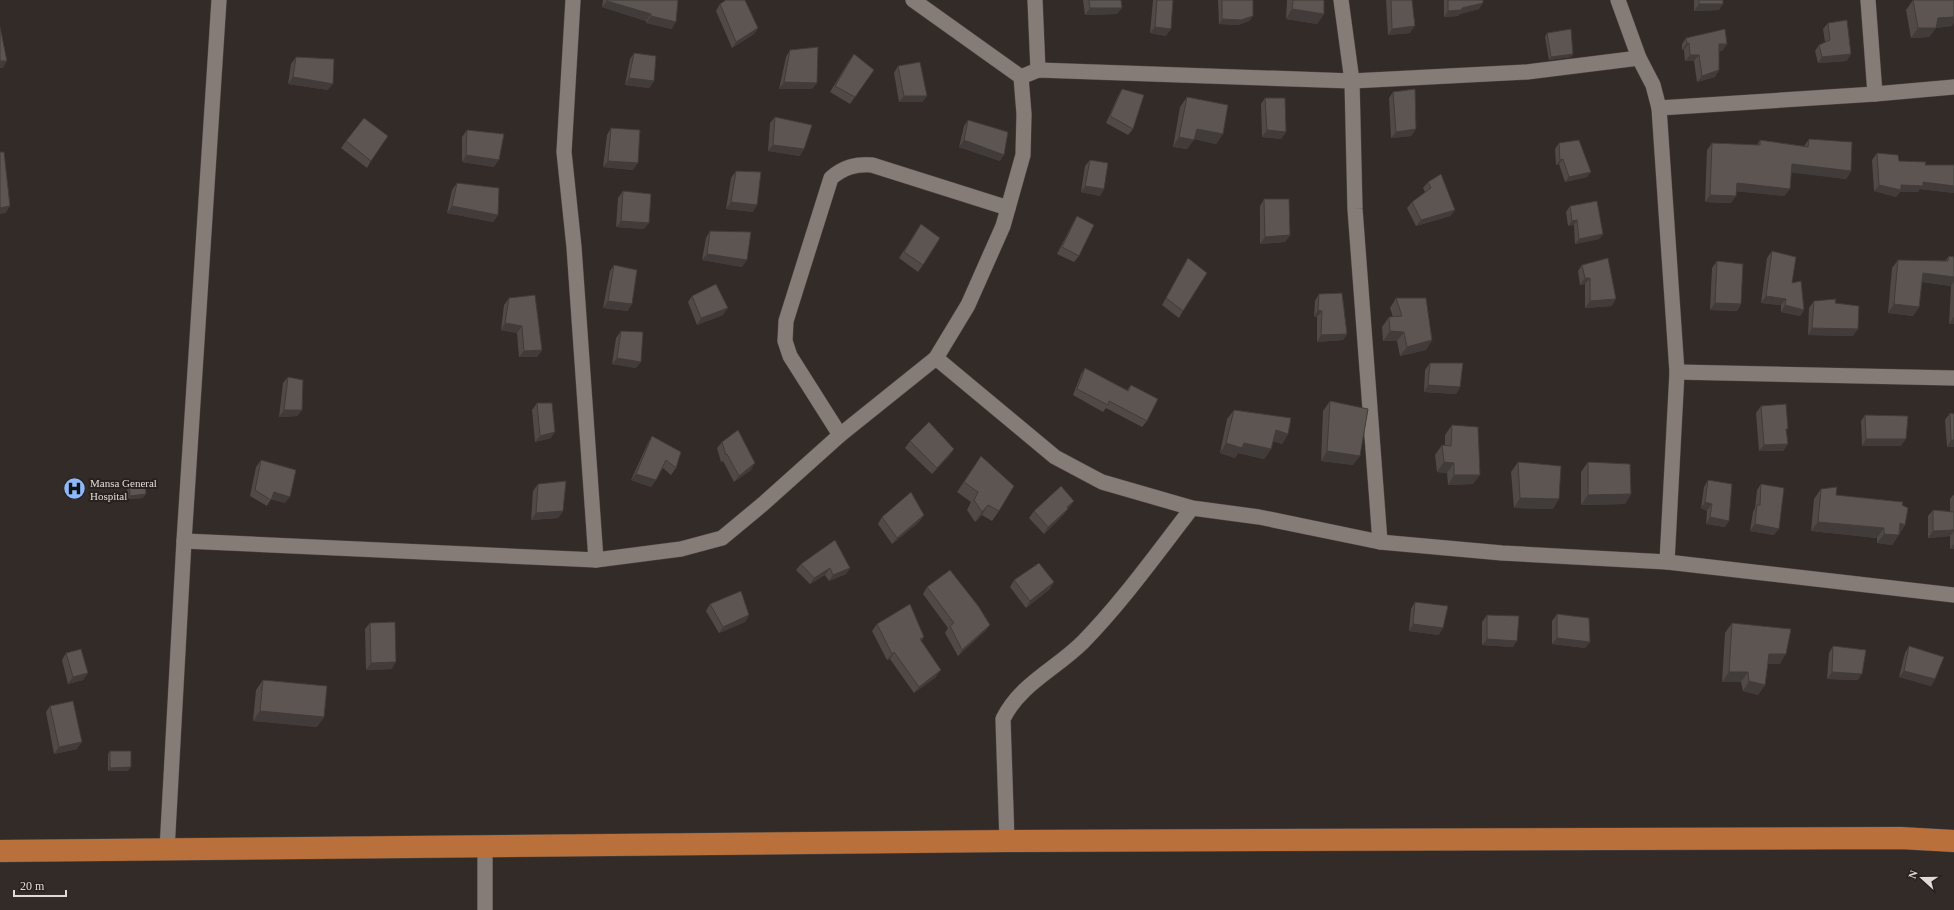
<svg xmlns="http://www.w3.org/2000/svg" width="1954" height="910" font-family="'Times New Roman',serif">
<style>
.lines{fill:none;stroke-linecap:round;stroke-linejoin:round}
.street-casing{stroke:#4d4744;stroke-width:16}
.primary-casing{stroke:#4d4744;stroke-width:23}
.street{stroke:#857c78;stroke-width:15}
.primary{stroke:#ba703b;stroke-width:22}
.wall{fill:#504946}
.shaded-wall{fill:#413c39}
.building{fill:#5d5551;stroke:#413c39}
.labels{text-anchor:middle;stroke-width:4;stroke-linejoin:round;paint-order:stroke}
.poi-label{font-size:11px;fill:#e0dbd9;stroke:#28211e;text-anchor:start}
</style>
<rect width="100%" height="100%" fill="#322b27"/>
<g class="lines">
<defs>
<g id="street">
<path d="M1035,0l3,70"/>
<path d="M1341,0l11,81 3,128 25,333"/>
<path d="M1618,0l21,58 14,27 6,23 18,264 -10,190"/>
<path d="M1868,0l7,94"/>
<path d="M1021,77l17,-7 314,11 175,-9 112,-14"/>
<path d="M1659,108l216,-14 79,-7"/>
<path d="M936,358l119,99 47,25 90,26 67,9 121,25 122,11 165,9 287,33"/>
<path d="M1677,372l277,6"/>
<path d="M840,435l-50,-79 -5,-15 1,-20 45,-143c13,-11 24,-14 41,-13l136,43"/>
<path d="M184,541l412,19 -22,-313 -10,-95 9,-152"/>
<path d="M596,560l85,-11 41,-11 41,-34 77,-69 96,-77 32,-53 35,-79 20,-71 1,-41 -3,-37 -108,-77"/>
<path d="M1007,841l-4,-122c17,-35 53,-50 80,-77 40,-41 74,-89 109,-134"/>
<path d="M167,850l17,-309 35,-541"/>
<path d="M485,910v-63"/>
</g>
<path id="primary" d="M0,851l1007,-10 893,-3 54,3"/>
</defs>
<use href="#street" class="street-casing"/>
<use href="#primary" class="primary-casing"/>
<use href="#street" class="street"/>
<use href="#primary" class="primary"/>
</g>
<g class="wall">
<path d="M603,0h75l-6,29 -26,-6v-2l-44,-14z"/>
<path d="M1083,0h38l-4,14 -32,1z"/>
<path d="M1153,0h20l-7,36 -16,-3z"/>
<path d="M1218,0h35v16l-4,5 -11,4 -19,-1z"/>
<path d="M1287,0h37v14l-7,10 -31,-5z"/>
<path d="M1386,0h26l-2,33 -22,2z"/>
<path d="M1444,0h39l-4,9 -19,5 -2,2 -14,1z"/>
<path d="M1694,0h29l-4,10 -25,1z"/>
<path d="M1913,0l39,26 -16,2 -7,9 -18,1 -5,-28z"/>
<path d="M720,4l38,24 -4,6 -22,14 -16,-37z"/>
<path d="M1828,23l19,38 -29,2 -3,-12 4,-6 6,-3 -2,-13z"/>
<path d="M1547,33l26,21 -2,3 -22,3 -4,-23z"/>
<path d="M1686,38l41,6 -5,7h-3v19l-4,7 -18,5 -3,-21h-9l-1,-11h-2v-6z"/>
<path d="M790,50l22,39h-33l7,-32z"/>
<path d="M634,53l20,28 -5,7 -24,-3 5,-26z"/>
<path d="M854,54l20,16 -24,34 -20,-12 19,-31z"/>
<path d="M296,57l32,33 -40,-6 3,-20z"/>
<path d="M898,66l29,30 -5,6h-23l-5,-29z"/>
<path d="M1122,89l11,40 -5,6 -22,-12 12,-27z"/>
<path d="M1393,92l23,37 -5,7 -20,2 -2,-40z"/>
<path d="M1187,97l36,37 -7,10 -22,-5 -7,10 -14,-2 7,-40z"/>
<path d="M1265,98l21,34 -5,7 -19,-2 -1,-33z"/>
<path d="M775,117l25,39 -32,-5 2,-28z"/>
<path d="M968,120l32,41 -41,-14 5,-21z"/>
<path d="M611,128l22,42 -30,-3 4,-32z"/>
<path d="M467,130l27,37 -32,-5v-25z"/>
<path d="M1809,139l42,32 -5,8 -55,-7 -1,17 -6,7 -47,-5 -6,12 -26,-1 2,-52 5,-7 45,2 3,-5 44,6z"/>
<path d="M346,141l25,20 -4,7 -26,-20z"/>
<path d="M1559,143l32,29 -4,5 -22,5 -6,-18 -3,1 -1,-16z"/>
<path d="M1877,153l22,8 26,4h29v28l-34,-4 -2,3h-18l-4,5 -22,-6 -2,-31z"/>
<path d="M1090,160l14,29 -4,7 -19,-4 4,-26z"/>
<path d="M736,171l17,41 -27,-3 5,-31z"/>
<path d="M1428,182l27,28 -5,6 -34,10 -9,-18 5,-6 13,-10 -2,-4z"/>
<path d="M457,183l41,32 -5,7 -46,-9 5,-23z"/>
<path d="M623,191l21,38 -28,-2 2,-29z"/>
<path d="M1264,199l26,36 -5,7 -25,2v-38z"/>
<path d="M1570,206l33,28 -4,5 -24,5 -1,-19 -6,1 -2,-14z"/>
<path d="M1077,216l2,40 -5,6 -17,-8 16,-31z"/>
<path d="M921,224l2,41 -5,7 -19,-14z"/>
<path d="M710,231l32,36 -40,-7 4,-22z"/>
<path d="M1772,251l20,32 12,27 -4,6 -19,-4v-7l-20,-2 6,-45z"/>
<path d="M1949,256l5,1v67h-5l2,-38 -29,-4 -3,25 -6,9 -25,-3 4,-45 6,-8 47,1z"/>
<path d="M1188,258l-5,53 -4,7 -17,-13 22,-40z"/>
<path d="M1717,261l24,43 -4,7 -27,-1 2,-42z"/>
<path d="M614,265l14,46 -25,-3 7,-37z"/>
<path d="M1582,265l30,41 -27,2v-24l-5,1 -2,-14z"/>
<path d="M1319,294l28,40 -4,6 -26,2v-25h-3l1,-16z"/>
<path d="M692,296l31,19 -26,10 -9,-23z"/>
<path d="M509,298l33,52 -5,7h-18l-2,-24 -16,-3 3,-25z"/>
<path d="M1396,298l36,42 -6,10 -26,6 -3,-15h-14l-1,-14 7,-10h4l-3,-9z"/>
<path d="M1814,301l21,2 18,33 -45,-1 1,-27z"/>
<path d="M621,331l15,37 -24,-4 4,-26z"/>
<path d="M1430,363l30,24 -4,7 -32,-2 1,-22z"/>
<path d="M1085,368l42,22 4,-5 16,36 -5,6 -36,-19 -3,4 -30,-17 8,-21z"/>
<path d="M288,377l14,33 -5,6 -18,1 4,-34z"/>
<path d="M1330,401l23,64 -32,-4 2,-50z"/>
<path d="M537,403l14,35 -16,4 -3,-32z"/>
<path d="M1761,406l25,25 2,13 -5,7h-24l-3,-38z"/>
<path d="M1234,410l54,24 -6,10 -9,-3 -2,8 -7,10 -26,-6 -3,5 -15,-5 7,-34z"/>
<path d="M1950,413l4,34h-7l-2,-27z"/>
<path d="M1865,415l36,31h-39l-1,-25z"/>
<path d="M1452,425l21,59 -25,1 -1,-12 -10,-1 -2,-17 7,-10 3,1v-11z"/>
<path d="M652,436l24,32 -5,7 -8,-7 -7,12 -5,7 -20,-7 17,-37z"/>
<path d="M910,441l44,8 -5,7 -17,18 -27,-26z"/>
<path d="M722,442l29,28 -17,12 -11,-21 -2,1 -4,-14z"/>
<path d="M981,456l18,55 -7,10 -10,-6 -7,7 -8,-12 4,-8 -14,-10z"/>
<path d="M261,460l24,43 -14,-4 -4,7 -17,-10 6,-29z"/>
<path d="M1518,462l35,47 -39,-1 -3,-36z"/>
<path d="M1588,462l43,32 -6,10 -44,1v-33z"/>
<path d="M1708,480l17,47 -19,-3 1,-13 -6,-3 3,-21z"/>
<path d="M129,482l14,16 -15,1 -1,-13z"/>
<path d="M538,484l25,27 -5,7 -27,2 2,-29z"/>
<path d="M1761,484l13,51 -24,-4 3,-19 2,-4 2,-18z"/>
<path d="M1821,489l15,6 66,10 3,20 -13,20 -15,-2v-5l-66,-7 3,-32z"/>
<path d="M1954,494v55h-4v-13l-22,2v-22l5,-6 17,1v-12z"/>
<path d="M1074,501l-11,14 -19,19 -15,-16 5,-7z"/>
<path d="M924,515l-5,7 -27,22 -14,-20 4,-7z"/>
<path d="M801,564l49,4 -4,6 -17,7 -4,-6 -15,9 -14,-14z"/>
<path d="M1014,580l36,9 -24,19 -16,-21z"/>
<path d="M927,587l63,38 -5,6 -27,25 -13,-23 3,-5 -25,-34z"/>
<path d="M1415,602l24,33 -30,-4 2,-22z"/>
<path d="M710,604l39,11 -4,7 -26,11 -13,-22z"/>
<path d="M1557,614l33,28 -5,6 -33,-4v-23z"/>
<path d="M1487,615l26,32 -31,-2v-23z"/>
<path d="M370,623l22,46 -26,1 -1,-41z"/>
<path d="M1732,623l48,41h-12l-3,21 -7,10 -15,-4 -2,-9h-19l3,-49z"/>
<path d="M877,624l47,13 -3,4 15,36 -22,16 -24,-34 -3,1 -15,-29z"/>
<path d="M1833,646l25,34 -31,-1 2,-26z"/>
<path d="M1909,646l26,33 -4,7 -32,-9 6,-24z"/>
<path d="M66,653l22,20 -5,7 -15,4 -6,-24z"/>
<path d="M263,680l61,37 -7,10 -64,-6 3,-31z"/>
<path d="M50,706l27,43 -23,5 -8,-42z"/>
<path d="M110,751l18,20h-20v-17z"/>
</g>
<g class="shaded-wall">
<path d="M607,1l44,13 -5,7 -44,-14z"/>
<path d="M1483,3l-4,6 -19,5 -2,2 -14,1 4,-6z"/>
<path d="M1699,4h24l-4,6 -25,1z"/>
<path d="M1090,8h32l-5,6 -32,1z"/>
<path d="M1292,9l32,5 -7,10 -31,-5z"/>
<path d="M651,16l25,6 -4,7 -26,-6z"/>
<path d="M1253,16l-4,5 -11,4 -19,-1 3,-5z"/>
<path d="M1954,17v6l-2,3 -16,2 -7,9 -18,1 7,-10 20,-10z"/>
<path d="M1415,26l-5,7 -22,2 4,-6z"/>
<path d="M1155,27l16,2 -5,7 -16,-3z"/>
<path d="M758,28l-4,6 -22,14 4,-6z"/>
<path d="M1687,43h2l-5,7h-2z"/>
<path d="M1719,44h8l-5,7 -7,-1z"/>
<path d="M1573,54l-2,3 -22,3 2,-3z"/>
<path d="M1851,54l-4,7 -29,2 4,-6z"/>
<path d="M1690,55h9l-5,6h-9z"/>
<path d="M0,61h7l-4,7h-3z"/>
<path d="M1719,70l-4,7 -18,5 5,-6z"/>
<path d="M293,77l40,7 -5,6 -40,-6z"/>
<path d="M629,78l25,3 -5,7 -24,-3z"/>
<path d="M784,82l33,1 -5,6h-33z"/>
<path d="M904,96h23l-5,6h-23z"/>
<path d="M1197,129l26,5 -7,10 -26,-6z"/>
<path d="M1416,129l-5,7 -20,2 5,-6z"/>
<path d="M1267,130l19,2 -5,7 -19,-2z"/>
<path d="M1179,137l15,3 -7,9 -14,-2z"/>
<path d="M964,140l40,15 -4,6 -41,-14z"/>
<path d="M773,145l31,4 -4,7 -32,-5z"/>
<path d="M466,155l33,5 -5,7 -32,-5z"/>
<path d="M1563,159l-4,5 -3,1 4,-5z"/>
<path d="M608,161l30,2 -5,7 -30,-3z"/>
<path d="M1792,164l59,7 -5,8 -60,-7z"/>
<path d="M1591,172l-4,5 -22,5 4,-5z"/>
<path d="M1923,182l31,4v7l-34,-4 -2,3h-18l-4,5 -22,-6 5,-6h22z"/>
<path d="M1737,183l53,6 -6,7 -53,-5z"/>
<path d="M1085,186l19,3 -4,7 -19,-4z"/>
<path d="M1710,195l26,1 -5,7 -26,-1z"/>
<path d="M731,202l26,3 -4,7 -27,-3z"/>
<path d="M10,206l-4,7 -6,1v-6z"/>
<path d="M452,206l46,9 -5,7 -46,-9z"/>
<path d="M1455,210l-5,6 -34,10 5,-6z"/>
<path d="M1577,220l-3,5 -6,1 4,-5z"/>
<path d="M621,221l28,2 -5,6 -28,-2z"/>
<path d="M1603,234l-4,5 -24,5 4,-5z"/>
<path d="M1290,235l-5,7 -25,2 5,-7z"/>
<path d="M707,254l40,6 -5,7 -40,-7z"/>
<path d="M1923,273l31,4v4l-3,5 -34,-5z"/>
<path d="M1585,278h5l-5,6 -5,1z"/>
<path d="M1766,296l20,3 -5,6 -20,-2z"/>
<path d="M1616,299l-4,7 -27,2 5,-7z"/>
<path d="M608,301l24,3 -4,7 -25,-3z"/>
<path d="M1715,303l26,1 -4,7 -27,-1z"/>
<path d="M1894,304l25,3 -6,9 -25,-3z"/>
<path d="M1785,305l19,5 -4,6 -19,-4z"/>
<path d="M728,308l-5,7 -26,10 4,-7z"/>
<path d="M1318,310l4,1 -5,6h-3z"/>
<path d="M1954,317v7h-5z"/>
<path d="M505,323l17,3 -5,7 -16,-3z"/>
<path d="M1812,328l46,1 -5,7 -45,-1z"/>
<path d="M1390,331l14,1 -7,9h-14z"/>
<path d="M1347,334l-4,6 -26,2 4,-7z"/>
<path d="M1432,340l-6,10 -26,6 7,-9z"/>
<path d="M542,350l-5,7h-18l5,-6z"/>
<path d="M617,358l24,4 -5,6 -24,-4z"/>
<path d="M1428,385l32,2 -4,7 -32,-2z"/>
<path d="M284,410h18l-5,6 -18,1z"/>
<path d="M1276,430l12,4 -6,10 -13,-4z"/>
<path d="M555,432l-4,6 -16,4 5,-6z"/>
<path d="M1866,439h40l-5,7h-39z"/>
<path d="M1951,440h3v7h-7z"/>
<path d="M1226,443h18l27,6 -7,10 -26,-6 -3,5 -15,-5z"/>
<path d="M1788,444l-5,7h-24l5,-6z"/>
<path d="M954,449l-5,7 -17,18 5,-6z"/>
<path d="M1327,451l33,5 -7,9 -32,-4z"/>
<path d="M1444,462l10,1 -7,10 -10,-1z"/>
<path d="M755,463l-4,7 -17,12 5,-6z"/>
<path d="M636,474l20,6 -5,7 -20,-7z"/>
<path d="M1454,475h26l-7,9 -25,1z"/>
<path d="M274,492l16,5 -5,6 -15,-5z"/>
<path d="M146,494l-3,4 -15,1 2,-3z"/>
<path d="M1631,494l-6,10 -44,1 7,-10z"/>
<path d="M1520,498l39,1 -6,10 -39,-1z"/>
<path d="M1074,501l-5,6 -7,7 5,-7z"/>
<path d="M1705,502l7,2 -5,7 -6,-3z"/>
<path d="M988,505l-6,10 -7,7 7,-10z"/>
<path d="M1068,509l-5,6 -19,19 4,-7z"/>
<path d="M563,511l-5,7 -27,2 5,-7z"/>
<path d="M924,515l-5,7 -27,22 5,-6z"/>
<path d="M1710,517l19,4 -4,6 -19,-3z"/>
<path d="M1818,522l66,6 -7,10 -66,-7z"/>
<path d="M1900,523l5,2 -6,10z"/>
<path d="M1755,524l24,5 -5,6 -24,-4z"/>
<path d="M1954,530v1l-4,5 -22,2 5,-7z"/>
<path d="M1884,534l15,1 -7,10 -15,-2z"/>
<path d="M1954,544v5h-4z"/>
<path d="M830,568l-5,7 -15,9 4,-6z"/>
<path d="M850,568l-4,6 -17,7 4,-6z"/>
<path d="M1054,582l-4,7 -24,19 4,-7z"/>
<path d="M749,615l-4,7 -26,11 4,-6z"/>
<path d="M1413,624l30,4 -4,7 -30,-4z"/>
<path d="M990,625l-5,6 -27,25 4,-6z"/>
<path d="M1557,638l33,4 -5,6 -33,-4z"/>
<path d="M1487,639l30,2 -4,6 -31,-2z"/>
<path d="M894,652l-4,7 -3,1 5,-6z"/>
<path d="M1769,654h17l-6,10h-18z"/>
<path d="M396,662l-4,7 -26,1 5,-7z"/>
<path d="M941,670l-5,7 -22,16 5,-6z"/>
<path d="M1904,671l31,8 -4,7 -32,-9z"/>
<path d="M1729,672h19l-7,10h-19z"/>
<path d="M1832,672l30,2 -4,6 -31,-1z"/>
<path d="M88,673l-5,7 -15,4 5,-7z"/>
<path d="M1749,681l16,4 -7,10 -15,-4z"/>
<path d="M260,711l64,6 -7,10 -64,-6z"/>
<path d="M82,742l-5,7 -23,5 5,-7z"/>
<path d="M131,767l-3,4h-20l2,-3z"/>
</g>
<g class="building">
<path d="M607,0h71l-2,22 -25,-6v-2l-44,-13z"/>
<path d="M726,0h19l13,28 -22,14 -16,-38z"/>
<path d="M1089,0h32l1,8h-32z"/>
<path d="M1157,0h16l-2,29 -16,-2z"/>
<path d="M1222,0h31v16l-12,4 -19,-1z"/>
<path d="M1293,0h31v14l-32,-5z"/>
<path d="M1391,0h21l3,26 -23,3z"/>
<path d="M1448,0h35v3l-21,5v2l-14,1z"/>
<rect x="1699" y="0" width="24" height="4"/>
<path d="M1913,0h41v17l-16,1 -2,10h-18z"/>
<path d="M1847,20l4,34 -29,3 -3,-12 11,-5 -2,-17z"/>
<path d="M0,27l7,34h-7z"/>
<path d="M1571,29l2,25 -22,3 -4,-24z"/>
<path d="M1725,29l2,15h-8v26l-17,6 -3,-21h-9l-1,-12h-2l-1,-5z"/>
<path d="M818,47l-1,36 -33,-1 6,-32z"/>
<path d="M634,53l22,3 -2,25 -25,-3z"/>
<path d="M854,54l20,16 -19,27 -20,-11z"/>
<path d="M296,57l38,2 -1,25 -40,-7z"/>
<path d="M920,62l7,34h-23l-6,-30z"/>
<path d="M1122,89l22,6 -11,34 -23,-13z"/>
<path d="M1415,89l1,40 -20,3 -3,-40z"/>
<path d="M1187,97l41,8 -5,29 -26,-5 -3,11 -15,-3z"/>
<path d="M1265,98h20l1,34 -19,-2z"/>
<path d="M775,117l37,8 -8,24 -31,-4z"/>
<path d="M364,118l24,18 -17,25 -25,-20z"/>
<path d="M968,120l40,12 -4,23 -40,-15z"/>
<path d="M611,128l29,2 -2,33 -30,-2z"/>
<path d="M467,130l37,4 -5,26 -33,-5z"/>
<path d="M1809,139l43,3 -1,29 -59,-7 -2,25 -53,-6 -1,13 -26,-1 2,-52 48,2v-5l48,7z"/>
<path d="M1579,140l12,32 -22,5 -6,-18 -3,1 -1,-17z"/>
<path d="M0,152h4l6,54 -10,2z"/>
<path d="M1877,153l21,2 1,6 27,1 -1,3h29v21l-31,-4v4l-22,-1v5l-22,-5z"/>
<path d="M1090,160l18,3 -4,26 -19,-3z"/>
<path d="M736,171l25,1 -4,33 -26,-3z"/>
<path d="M1441,174l14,36 -34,10 -9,-18 19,-14 -3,-6z"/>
<path d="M457,183l42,5 -1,27 -46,-9z"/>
<path d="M623,191l28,3 -2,29 -28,-2z"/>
<path d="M1264,199h25l1,36 -25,2z"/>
<path d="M1597,201l6,33 -24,5 -2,-19 -5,1 -2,-15z"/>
<path d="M1077,216l17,9 -15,31 -17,-9z"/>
<path d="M921,224l19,14 -17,27 -19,-13z"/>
<path d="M710,231l41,1 -4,28 -40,-6z"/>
<path d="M1772,251l24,6 -4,26 9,-2 3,29 -19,-5 1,-6 -20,-3z"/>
<path d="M1949,256l5,1v20l-31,-4 -4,34 -25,-3 4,-44 50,1z"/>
<path d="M1188,258l19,15 -24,38 -17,-13z"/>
<path d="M1608,258l8,41 -26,2v-23h-5l-3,-13z"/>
<path d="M1717,261l26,3 -2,40 -26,-1z"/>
<path d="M614,265l23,5 -5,34 -24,-3z"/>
<path d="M716,284l12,24 -27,10 -9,-22z"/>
<path d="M1342,293l5,41 -26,1 1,-24 -4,-1 1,-16z"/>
<path d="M535,295l7,55 -18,1 -2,-25 -17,-3 4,-25z"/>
<path d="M1396,298h30l6,42 -25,7 -3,-15 -14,-1 -1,-14 13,-1z"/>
<path d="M1836,299l-1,4 24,3 -1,23 -46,-1 2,-27z"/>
<path d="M621,331l22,1 -2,30 -24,-4z"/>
<path d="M1430,363h33l-3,24 -32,-2z"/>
<path d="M1085,368l43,23 3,-6 27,14 -11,22 -38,-20 -1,4 -31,-16z"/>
<path d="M288,377l15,3 -1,30h-18z"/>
<path d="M1330,401l38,8 -8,47 -33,-5z"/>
<path d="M537,403h15l3,29 -15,4z"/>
<path d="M1786,404l2,25h-2l2,15 -24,1 -3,-39z"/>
<path d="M1234,410l57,8 -3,16 -12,-4 -5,19 -27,-6 -2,5 -16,-5z"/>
<path d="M1950,413l4,1v26h-3z"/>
<path d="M1865,415l43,1 -2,23h-40z"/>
<path d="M929,422l25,27 -17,19 -27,-27z"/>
<path d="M1452,425l26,2 2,48h-26v-12l-10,-1 -2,-17 9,1z"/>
<path d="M738,430l17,33 -16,13 -12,-22 -1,1 -4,-13z"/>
<path d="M652,436l29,16 -5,16 -10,-8 -10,20 -20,-6z"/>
<path d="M981,456l33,30 -15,25 -11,-6 -6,7 -8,-12 4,-8 -14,-10z"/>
<path d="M261,460l35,10 -6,27 -16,-5 -3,8 -16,-10z"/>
<path d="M1518,462l43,4 -2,33 -39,-1z"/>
<path d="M1588,462l42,2 1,30 -43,1z"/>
<path d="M1708,480l24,4 -3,37 -19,-4 2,-13 -7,-2z"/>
<path d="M145,481l1,13 -16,2 -1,-14z"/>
<path d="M566,481l-3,30 -27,2 2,-29z"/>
<path d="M1761,484l23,4 -5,41 -24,-5 2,-19h3z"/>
<path d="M1061,486l13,15 -7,6 1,2 -20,18 -14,-16z"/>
<path d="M1837,487l-1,8 67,7 -1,3 6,3 -3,17 -5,-2 -1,12 -15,-1v-6l-66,-6 3,-33z"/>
<path d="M911,492l13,23 -27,23 -15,-21z"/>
<path d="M1933,510l21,2v18l-21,1z"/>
<path d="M835,540l15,28 -17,7 -3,-7 -16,10 -13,-14z"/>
<path d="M1039,563l15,19 -24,19 -16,-21z"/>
<path d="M950,570l29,37 11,18 -28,25 -12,-24 4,-3 -27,-36z"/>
<path d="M741,591l8,24 -26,12 -13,-23z"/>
<path d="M1415,602l33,4 -5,22 -30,-4z"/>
<path d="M910,604l14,33 -4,2 21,31 -22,17 -25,-35 -2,2 -15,-30z"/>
<path d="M1557,614l32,4 1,24 -33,-4z"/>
<path d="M1487,615l32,1 -2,25 -30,-2z"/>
<path d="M395,622l1,40 -25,1 -1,-40z"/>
<path d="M1732,623l59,6 -5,25h-17l-4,31 -16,-4 -1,-9h-19z"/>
<path d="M1833,646l33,4 -4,24 -30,-2z"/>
<path d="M1909,646l35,11 -9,22 -31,-8z"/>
<path d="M81,649l7,24 -15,4 -7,-24z"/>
<path d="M263,680l64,6 -3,31 -64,-6z"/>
<path d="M73,701l9,41 -23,5 -9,-41z"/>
<path d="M110,751h21v16l-21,1z"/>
</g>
<defs>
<symbol id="hospital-disc" viewBox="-11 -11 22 22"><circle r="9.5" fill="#8db9fc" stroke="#28211e"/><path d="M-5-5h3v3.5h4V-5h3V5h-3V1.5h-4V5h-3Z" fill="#111"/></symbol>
</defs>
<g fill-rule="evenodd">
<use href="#hospital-disc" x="62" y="476" width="25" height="25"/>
</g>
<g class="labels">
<g class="poi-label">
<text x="90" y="487">Mansa General<tspan x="90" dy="13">Hospital</tspan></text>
</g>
</g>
<g transform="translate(1922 878) rotate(291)" stroke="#28211e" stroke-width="3" paint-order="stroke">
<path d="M0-3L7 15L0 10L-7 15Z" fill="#e0dbd9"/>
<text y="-6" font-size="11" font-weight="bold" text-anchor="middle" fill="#e0dbd9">N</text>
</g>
<path d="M14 890v6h52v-6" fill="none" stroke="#e0dbd9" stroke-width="2"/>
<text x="20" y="890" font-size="12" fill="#e0dbd9" stroke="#28211e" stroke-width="3" paint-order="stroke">20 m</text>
</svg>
